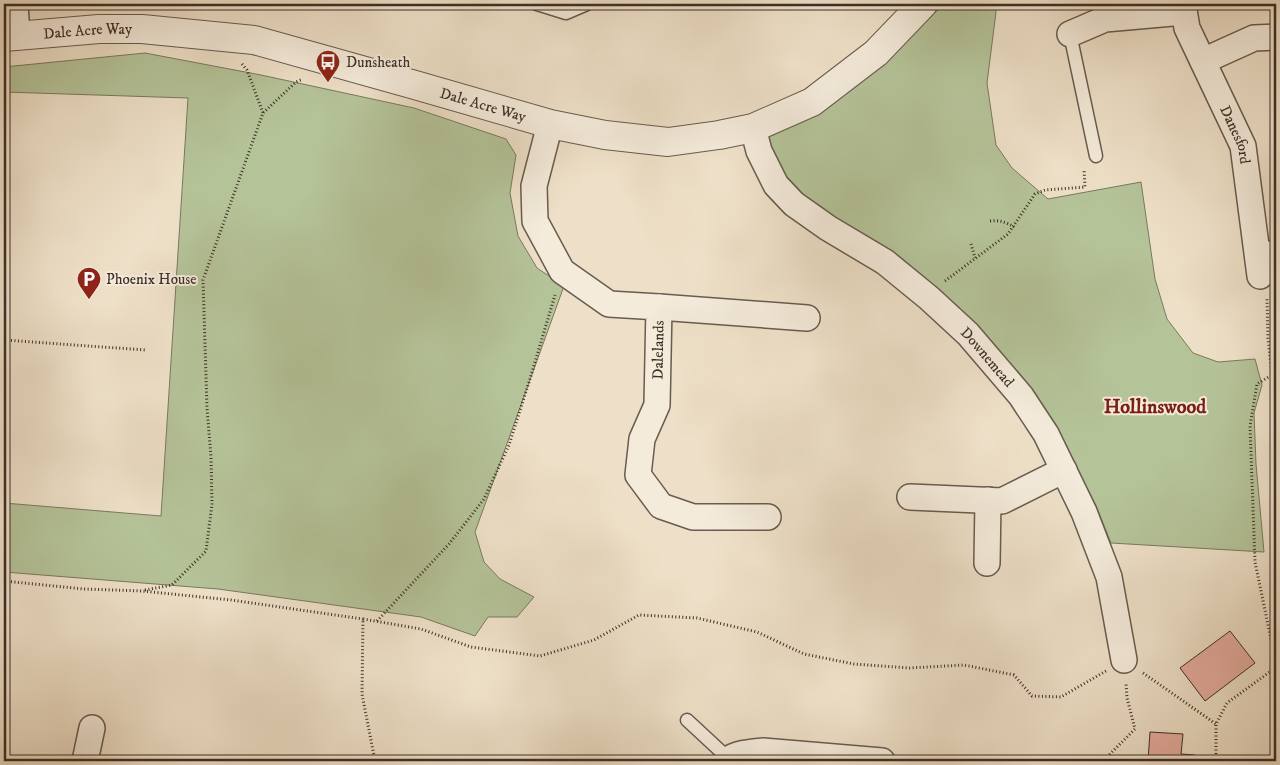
<svg xmlns="http://www.w3.org/2000/svg" width="1280" height="765" font-family="'IM FELL DW Pica',serif">
<style>
.green{fill:#b5c399;stroke:#797960}
.building{fill:#e5ac9f;stroke:#3d2f27}
.lines{fill:none;stroke-linecap:round;stroke-linejoin:round}
.service-casing{stroke:#695b4f;stroke-width:15}
.minor-casing{stroke:#695b4f;stroke-width:28}
.tertiary-casing{stroke:#695b4f;stroke-width:30}
.path{stroke:#3d2f27;stroke-width:3;stroke-dasharray:1 2.5;stroke-linecap:butt}
.service{stroke:#f4ebdb;stroke-width:12}
.minor{stroke:#f4ebdb;stroke-width:25}
.tertiary{stroke:#f4ebdb;stroke-width:28}
.labels{text-anchor:middle;stroke-width:4;stroke-linejoin:round;paint-order:stroke}
.street-label{font-size:15px;fill:#3d2f27;stroke:#f4ebdb}
.poi-label{font-size:15px;fill:#3d2f27;stroke:#f4ebdb;text-anchor:start}
.district-label{font-size:20px;font-weight:bold;fill:#7a1f14;stroke:#f4ebdb}
</style>
<rect width="100%" height="100%" fill="#eee0c8"/>
<filter id="stains"><feTurbulence type="fractalNoise" baseFrequency=".004" numOctaves="4"/><feColorMatrix values="0 0 0 0 .2 0 0 0 0 .09 0 0 0 0 .02 0 0 0 .5 -.17"/></filter>
<radialGradient id="worn" r=".72"><stop offset=".6" stop-color="#630" stop-opacity="0"/><stop offset="1" stop-color="#630" stop-opacity=".3"/></radialGradient>
<g class="green">
<path d="M945,4h50l1,8 -9,71 9,62 16,23 36,31 93,-17 14,97 12,40 26,34 25,9 37,-3 7,26 -8,28 2,51 8,88 -153,-9 -14,-35 -42,-82 -260,-231 -33,-65 113,-65z"/>
<path d="M145,53l116,22 153,33 92,31 10,16 -6,38 8,43 19,32 27,18 -89,246 9,30 16,17 34,18 -17,20h-29l-13,19 -54,-19 -203,-28 -214,-17v-69l157,13 27,-418 -184,-6v-25z"/>
</g>
<g class="building">
<path d="M1230,631l25,32 -50,38 -25,-33z"/>
<path d="M1150,732l33,2 -2,20 14,1 -1,6h-46z"/>
</g>
<g class="lines">
<defs>
<g id="service">
<path d="M537,4l29,9 21,-9"/>
<path d="M1070,34l26,122"/>
<path d="M1256,249l20,-2"/>
<path d="M687,720l42,39"/>
</g>
<g id="minor">
<path d="M15,4l2,31"/>
<path id="s1" d="M1183,4l4,24 56,118 17,130"/>
<path d="M1070,34l35,-15 79,-7"/>
<path d="M1203,61l51,-23 22,-1"/>
<path d="M550,124l-16,62 1,35 27,50 47,33 50,3 -2,98 -15,34 -4,36 23,31 32,11h75"/>
<path id="s2" d="M753,128l6,23 17,34 18,19 34,24 57,34 44,36 39,36 53,62 25,38 38,78 25,65 15,83"/>
<path d="M659,307l148,11"/>
<path d="M910,497l92,4 62,-31"/>
<path d="M987,563l1,-63"/>
<path d="M85,761l7,-33"/>
<path d="M726,761c10,-8 25,-9 37,-10l119,10"/>
</g>
<g id="tertiary">
<path id="s3" d="M4,37l95,-8h43l112,11 161,45 135,39 55,11 63,7 51,-7 34,-7 59,-26 64,-49 47,-49"/>
</g>
</defs>
<use href="#service" class="service-casing"/>
<use href="#minor" class="minor-casing"/>
<use href="#tertiary" class="tertiary-casing"/>
<g class="path">
<path d="M242,64l5,6 16,43"/>
<path d="M990,221c9,-1 16,1 24,6"/>
<path d="M971,244l4,14"/>
<path d="M945,281l63,-47 27,-40 10,-4 40,-3 -1,-18"/>
<path d="M4,340l142,10"/>
<path d="M4,581l80,8 58,2 89,9 132,19"/>
<path d="M145,590l27,-5 34,-34 6,-47 -1,-47 -4,-49 -4,-128 60,-167 33,-31 7,-3"/>
<path d="M377,621l72,-77 35,-45 25,-54 21,-66 25,-84"/>
<path d="M1143,673l73,51"/>
<path d="M375,761l-13,-67 1,-75 58,10 50,18 69,9 54,-16 45,-25 58,3 60,14 47,22 50,10 55,4 55,-3 50,10 18,21 29,1 45,-26"/>
<path d="M1107,761l2,-6 26,-26 -8,-31 -1,-15"/>
<path d="M1216,761v-37l11,-21 44,-32 1,-27 -17,-82 -5,-136 7,-42 15,-9 -4,-37 -1,-40"/>
</g>
<use href="#service" class="service"/>
<use href="#minor" class="minor"/>
<use href="#tertiary" class="tertiary"/>
</g>
<defs>
<symbol id="bus-pin" viewBox="-11 -11 22 30"><path d="M0 17L-7.5 6A9.5 9.5 0 1 1 7.5 6Z" fill="#8f2418" stroke="#f4ebdb"/><path d="M-5-6H5V4H4V6H2V4H-2V6H-4V4H-5ZM-3.5-4V0h7V-4ZM-3.5 1.2v1.5H-2V1.2ZM2 1.2v1.5H3.5V1.2Z" fill="#fff"/></symbol>
<symbol id="parking-pin" viewBox="-11 -11 22 30"><path d="M0 17L-7.5 6A9.5 9.5 0 1 1 7.5 6Z" fill="#8f2418" stroke="#f4ebdb"/><path d="M-3.5-5.5H1a3.5 3.5 0 0 1 0 7H-1V5.5H-3.5ZM-1-3.4V-.6H.8a1.4 1.4 0 0 0 0-2.8Z" fill="#fff"/></symbol>
</defs>
<g fill-rule="evenodd">
<use href="#bus-pin" x="314" y="48" width="28" height="38"/>
<use href="#parking-pin" x="75" y="265" width="28" height="38"/>
</g>
<g class="labels">
<g class="street-label">
<text dy="5" stroke="none"><textPath href="#s3" startOffset="84">Dale Acre Way</textPath></text>
<text dy="5" stroke="none"><textPath href="#s3" startOffset="489">Dale Acre Way</textPath></text>
<text dy="5" stroke="none"><textPath href="#s1" startOffset="142">Danesford</textPath></text>
<text transform="translate(658 350) rotate(-89)" y="5">Dalelands</text>
<text dy="5" stroke="none"><textPath href="#s2" startOffset="336">Downemead</textPath></text>
</g>
<g class="poi-label">
<text x="346" y="67">Dunsheath</text>
<text x="106" y="284">Phoenix House</text>
</g>
<g class="district-label">
<text x="1155" y="413">Hollinswood</text>
</g>
</g>
<rect width="1280" height="765" fill="none" stroke="#eee0c8" stroke-width="20"/>
<rect x="5" y="5" width="1270" height="755" fill="none" stroke="#3d2f27" stroke-width="2.5"/>
<rect x="10" y="10" width="1260" height="745" fill="none" stroke="#3d2f27"/>
<rect width="100%" height="100%" filter="url(#stains)"/>
<rect width="100%" height="100%" fill="url(#worn)"/>
</svg>
